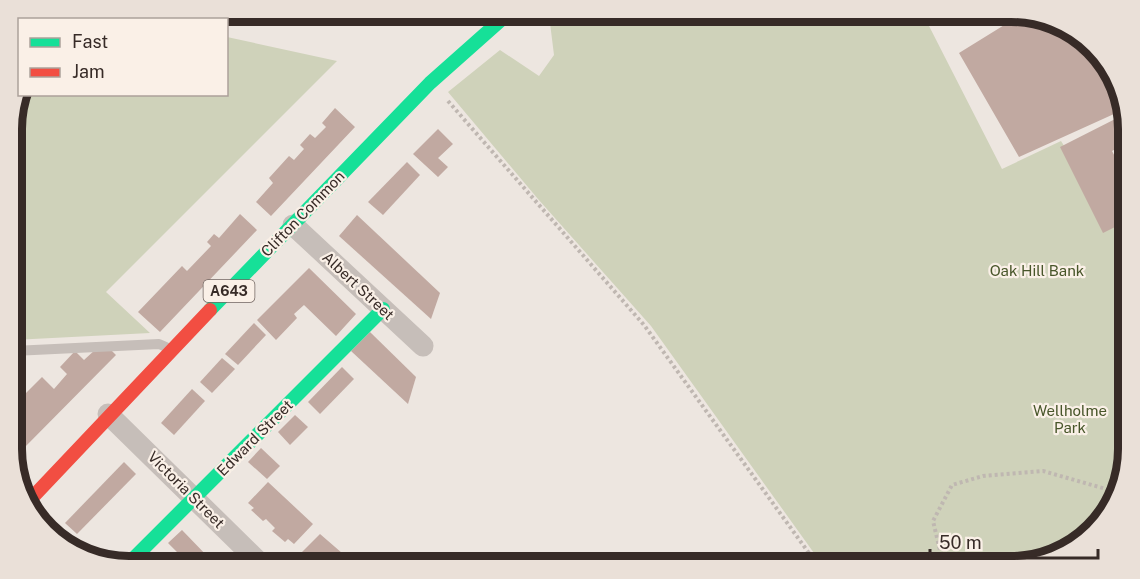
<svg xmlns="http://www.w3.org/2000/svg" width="1140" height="579" font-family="'Public Sans',sans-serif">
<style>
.green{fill:#cfd2ba}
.building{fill:#c1a9a1}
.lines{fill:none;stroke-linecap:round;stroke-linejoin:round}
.path{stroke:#bfb7b1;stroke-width:4;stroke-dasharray:3 3;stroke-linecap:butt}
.lane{stroke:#c6beb9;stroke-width:10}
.street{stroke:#c6beb9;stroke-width:21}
.fast{stroke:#16e098;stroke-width:14}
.jam{stroke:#f24e42;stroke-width:14}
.labels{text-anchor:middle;stroke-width:4.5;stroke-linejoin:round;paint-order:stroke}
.shield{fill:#faf0e7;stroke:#726661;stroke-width:1.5}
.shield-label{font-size:14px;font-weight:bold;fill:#372b27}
.street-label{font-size:15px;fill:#372b27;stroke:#faf0e7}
.park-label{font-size:15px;fill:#48562a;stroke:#faf0e7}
.rim{fill:none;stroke:#372b27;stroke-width:8}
</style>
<rect width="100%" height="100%" fill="#ede6e0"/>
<g class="green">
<path d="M557,12h373l-2,12 74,145 59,-28 66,105 1,204 -12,52 -40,45 -58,20h-194l-173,-241 -113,-127 -90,-107 52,-42 39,26 15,-21 -5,-40z"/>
<path d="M227,37l110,24 -231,231 44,41 -137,7 -1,-219 8,-27h206z"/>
</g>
<g class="building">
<path d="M1007,12l56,12 45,40 17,45 -106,48 -60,-104 55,-34z"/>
<path d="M335,108l20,19 -84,89 -15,-14 17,-19 -4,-5 20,-22 5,4 10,-11 -4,-4 10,-11 5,4 11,-11 -4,-4z"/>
<path d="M1127,113v30l-15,8 9,17 6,-3v56l-24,12 -43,-86z"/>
<path d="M438,129l15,15 -15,14 10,9 -10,10 -25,-23z"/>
<path d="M407,162l13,13 -37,40 -15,-13z"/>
<path d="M240,214l17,16 -97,102 -22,-20 44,-46 5,5 24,-25 -4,-4 7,-8 5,4z"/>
<path d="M357,215l83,78 -9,26 -92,-83z"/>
<path d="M309,268l47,46 -20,22 -32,-31 -10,9 3,4 -21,22 -19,-20z"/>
<path d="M254,323l12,12 -28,30 -13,-11z"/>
<path d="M370,332l46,45 -8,27 -57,-53z"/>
<path d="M96,349l15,1 5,5 -93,94 -10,-10v-33l29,-29 12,12 13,-15 -7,-7 15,-16 9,9z"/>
<path d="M222,358l13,11 -23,24 -12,-11z"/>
<path d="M342,367l12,12 -34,35 -12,-12z"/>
<path d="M192,389l13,12 -31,34 -13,-12z"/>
<path d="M295,415l13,12 -18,18 -12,-13z"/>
<path d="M261,448l19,18 -13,13 -19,-17z"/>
<path d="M124,462l12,12 -59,60 -12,-11z"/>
<path d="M268,482l45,42 -19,20 -6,-5 -3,3 -13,-11 3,-3 -9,-9 -3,2 -12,-11 3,-2 -6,-5z"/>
<path d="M182,530l28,29 -8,8h-29l9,-10 -14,-14z"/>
<path d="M320,534l22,19 14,14h-47l-6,-5 3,-3 -6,-5z"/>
</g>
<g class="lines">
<g class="path">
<path d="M448,101l196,224 175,242"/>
<path d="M944,567l-11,-46 19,-36 31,-9 60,-5 63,18 11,9"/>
</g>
<path class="lane" d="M13,351l146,-7 7,3"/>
<g class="street">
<path d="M293,225l130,121"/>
<path d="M108,414l156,153"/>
</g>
<g class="fast">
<path d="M210,310l220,-227 80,-71"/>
<path d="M126,566l257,-257"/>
</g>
<path class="jam" d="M28,502l182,-192"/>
</g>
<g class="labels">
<rect class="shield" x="203.5" y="280" width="51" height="22" rx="4.5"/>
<g class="shield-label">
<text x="229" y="296">A643</text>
</g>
<g class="street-label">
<text transform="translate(303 214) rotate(-46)" y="5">Clifton Common</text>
<text transform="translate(358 286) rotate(43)" y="5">Albert Street</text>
<text transform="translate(255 438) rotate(-45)" y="5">Edward Street</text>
<text transform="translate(186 490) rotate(45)" y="5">Victoria Street</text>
</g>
<g class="park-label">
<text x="1037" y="276">Oak Hill Bank</text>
<text x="1070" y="416">Wellholme<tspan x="1070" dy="17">Park</tspan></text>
</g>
</g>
<path d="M0 0H1140V579H0ZM129 22H1011A107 107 0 0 1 1118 129V449A107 107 0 0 1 1011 556H129A107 107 0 0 1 22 449V129A107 107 0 0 1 129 22Z" fill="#eae0d8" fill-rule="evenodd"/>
<path class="rim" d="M129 22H1011A107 107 0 0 1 1118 129V449A107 107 0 0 1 1011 556H129A107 107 0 0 1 22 449V129A107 107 0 0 1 129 22Z"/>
<rect x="18" y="18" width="210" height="78" fill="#faf0e7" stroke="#aca19a" stroke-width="1.5"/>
<rect x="30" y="38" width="30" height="9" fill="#16e098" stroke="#aca19a" stroke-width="1.5"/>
<text x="72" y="48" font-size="18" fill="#372b27">Fast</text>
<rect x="30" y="68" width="30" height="9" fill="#f24e42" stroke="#aca19a" stroke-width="1.5"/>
<text x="72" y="78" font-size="18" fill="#372b27">Jam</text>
<path d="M930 549v9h168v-9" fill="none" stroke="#372b27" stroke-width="3"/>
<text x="939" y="549" font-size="18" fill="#372b27" stroke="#faf0e7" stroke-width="4.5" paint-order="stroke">50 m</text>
</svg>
